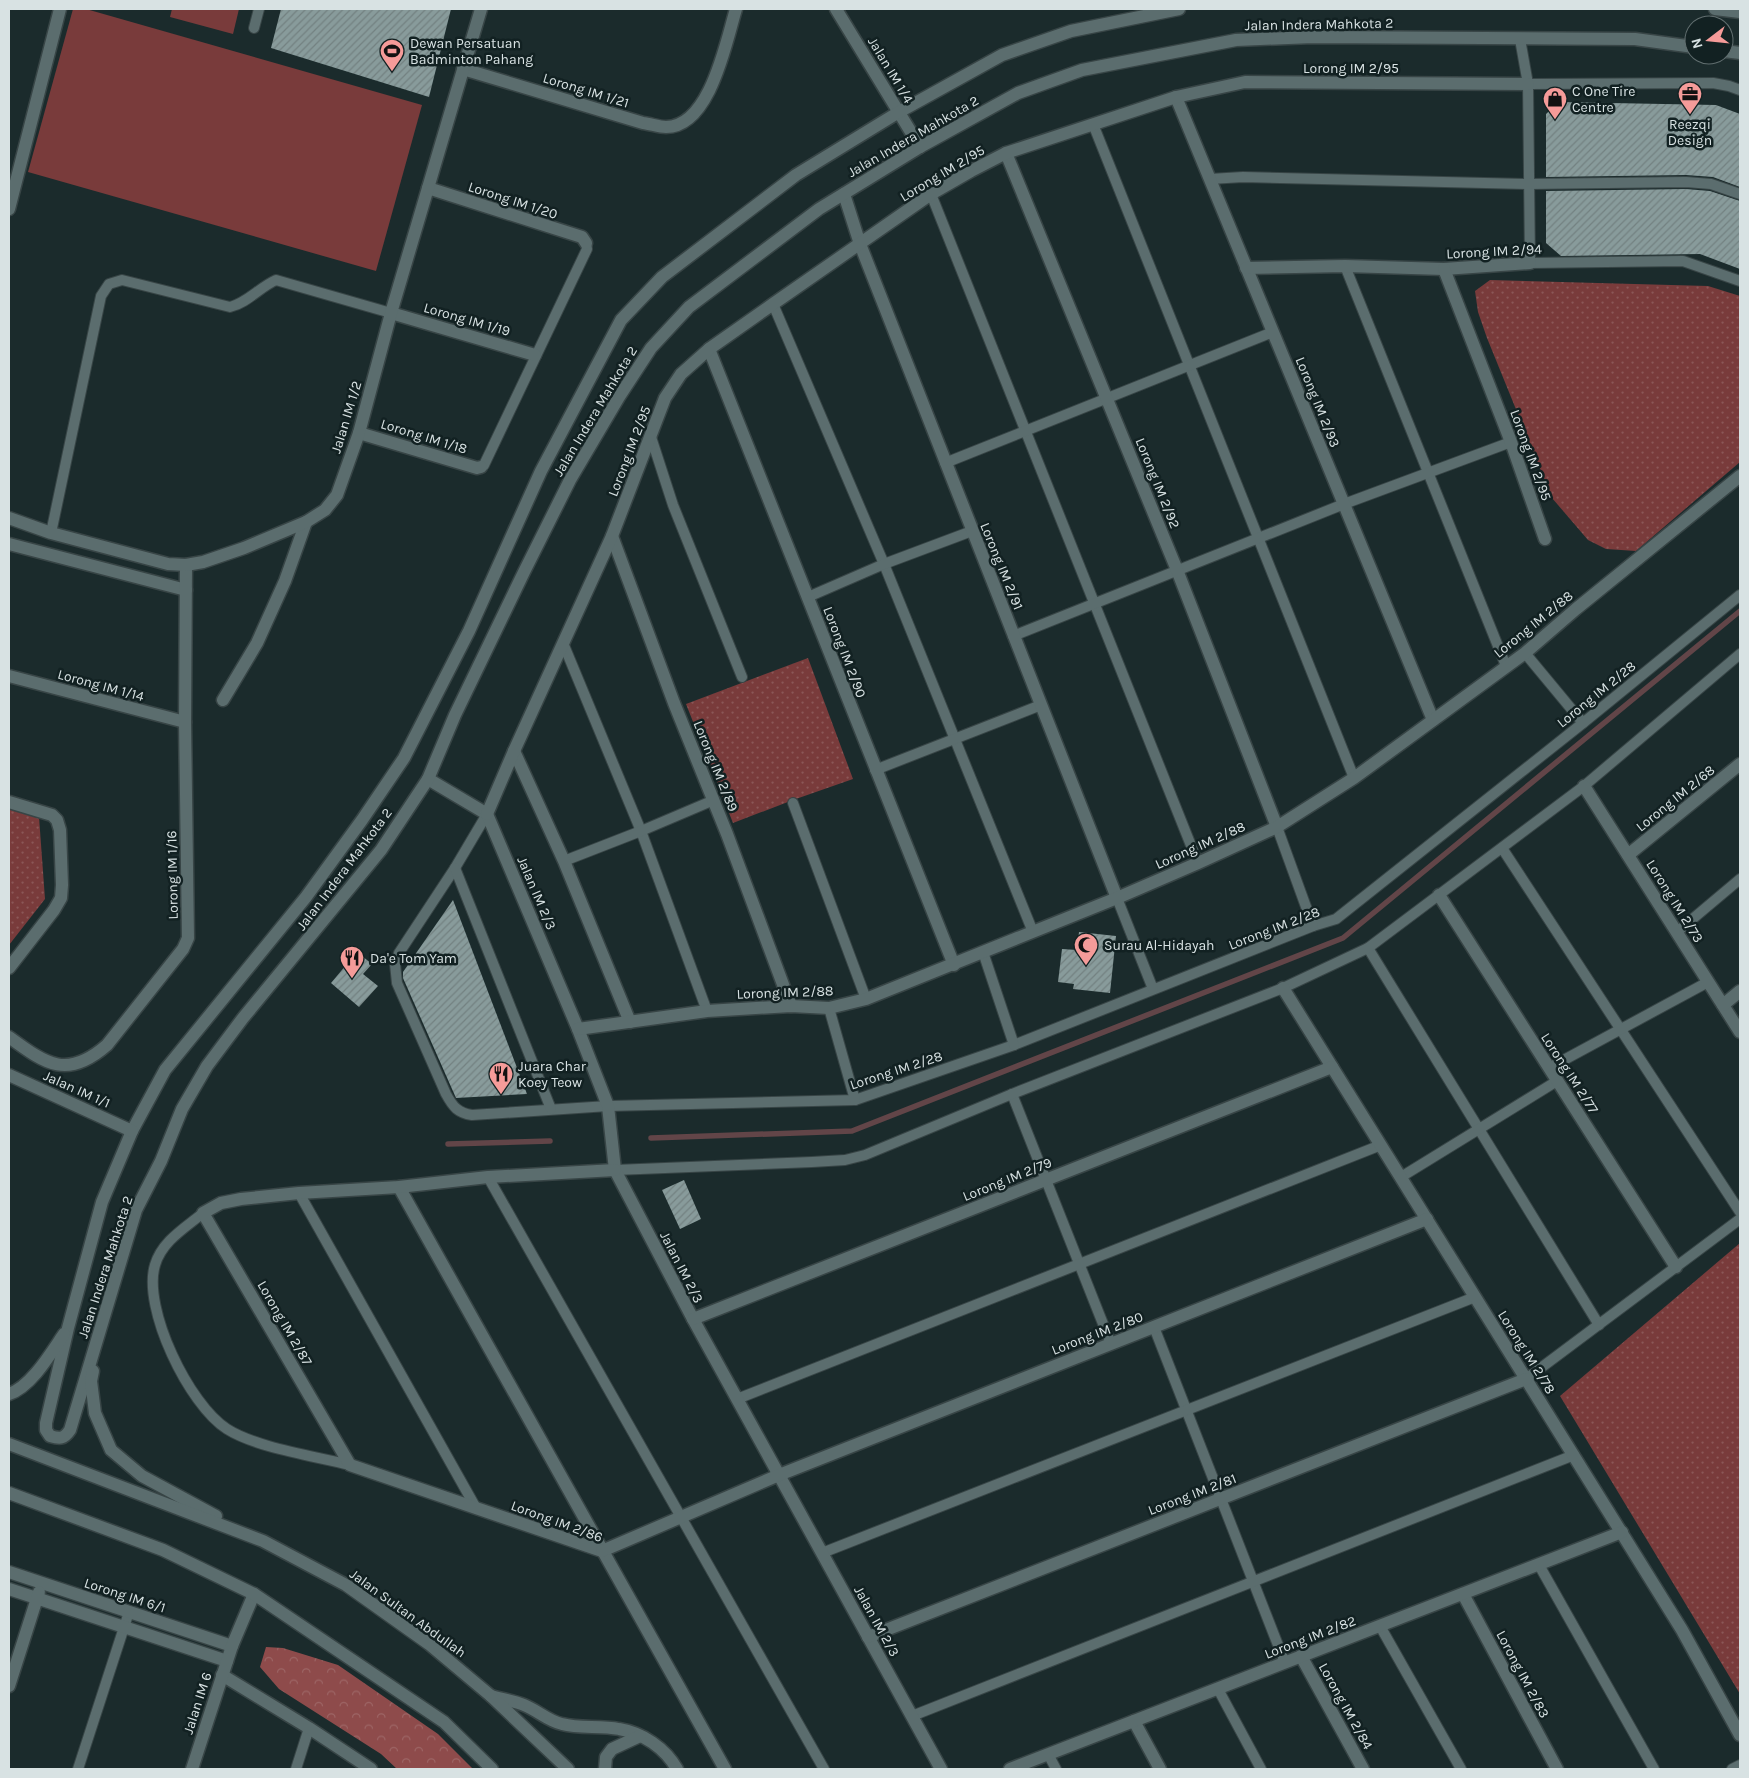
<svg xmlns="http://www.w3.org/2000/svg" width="1749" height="1778" font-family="Karla,sans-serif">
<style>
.green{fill:#793b3b}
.forest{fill:url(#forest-crowns)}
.park{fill:url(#park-dots)}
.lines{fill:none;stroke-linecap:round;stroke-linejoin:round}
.stream{stroke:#624548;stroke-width:5.5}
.building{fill:url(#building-hatch)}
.lane-casing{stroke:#384546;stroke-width:12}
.street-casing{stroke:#384546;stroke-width:15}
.secondary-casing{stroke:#384546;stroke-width:15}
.lane{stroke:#5b6d6e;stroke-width:10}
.street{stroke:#5b6d6e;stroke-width:12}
.secondary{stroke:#5b6d6e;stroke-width:12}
.labels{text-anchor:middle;stroke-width:5;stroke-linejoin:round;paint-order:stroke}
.street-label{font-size:14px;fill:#d8e2e3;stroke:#122122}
.poi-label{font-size:14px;fill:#d8e2e3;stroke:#122122;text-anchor:start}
</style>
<defs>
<pattern id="forest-crowns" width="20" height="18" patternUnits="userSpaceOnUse" patternTransform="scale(1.25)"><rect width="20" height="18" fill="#8e4b4b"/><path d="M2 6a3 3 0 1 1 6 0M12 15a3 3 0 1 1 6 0" fill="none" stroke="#9d6565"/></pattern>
<pattern id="park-dots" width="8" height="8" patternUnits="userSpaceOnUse" patternTransform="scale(1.25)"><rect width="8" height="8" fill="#793b3b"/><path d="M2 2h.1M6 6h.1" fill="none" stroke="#8b5757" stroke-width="1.8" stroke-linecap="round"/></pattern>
<pattern id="building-hatch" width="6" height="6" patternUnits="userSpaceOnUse" patternTransform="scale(1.25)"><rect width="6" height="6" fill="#889b9b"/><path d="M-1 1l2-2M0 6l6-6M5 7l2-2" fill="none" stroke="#738181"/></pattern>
</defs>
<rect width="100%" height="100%" fill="#1b2b2c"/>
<g class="green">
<path d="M73,9h13l336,96 -46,166 -348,-99z"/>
<path d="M172,9h67l-6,25 -63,-17z"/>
</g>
<path class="forest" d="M266,1647l17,1 55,17 100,69 35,35h-76l-16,-15 -102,-65 -19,-22z"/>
<g class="park">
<path d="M1490,280l218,6 32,10v166l-104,89 -30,-2 -18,-9 -36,-42 -65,-160 -9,-26 -3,-21z"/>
<path d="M808,658l45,121 -60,21 -60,23 -47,-119z"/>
<path d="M9,809l30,8 6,82 -36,46z"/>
<path d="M1740,1243v451l-180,-298z"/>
</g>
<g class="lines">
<g class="stream">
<path d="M651,1138l201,-7 491,-193 397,-327"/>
<path d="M448,1144l102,-3"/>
</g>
</g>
<g class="building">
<path d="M281,9h170l-22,88 -158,-49z"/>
<path d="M1559,102l157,3 24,9v73l-27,-10 -27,-2 -140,2v-63z"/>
<path d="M1686,189l24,2 30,10v68l-40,-15 -139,2 -15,-13v-52z"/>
<path d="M453,900l74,194 -71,4 -53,-120v-6z"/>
<path d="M1079,932l37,4 -6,57 -37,-4 1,-5 -16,-2 4,-33 15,1z"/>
<path d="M357,952l15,12 -9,10 15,12 -19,21 -28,-24z"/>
<path d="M684,1180l17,39 -21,10 -18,-39z"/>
</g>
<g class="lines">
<defs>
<g id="lane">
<path d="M254,28l5,-19"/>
<path d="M1520,39l8,45 2,179 153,-2 57,20"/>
<path d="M1528,84l185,-1 16,3 11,4"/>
<path d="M1093,124l261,654"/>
<path d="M1210,179l33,-2 285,7 158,-2 25,2 29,10"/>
<path d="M931,194l267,669"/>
<path d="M1345,266l161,400"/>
<path d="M773,304l111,260 149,368"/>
<path d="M651,437l22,68 69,172"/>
<path d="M945,463l328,-131"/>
<path d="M481,467l3,-2 103,-216 -1,-6"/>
<path d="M51,533l50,-237 8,-12 13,-4 108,27c17,-4 30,-20 46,-27l115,33"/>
<path d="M808,597l76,-33 88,-33"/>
<path d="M1013,636l331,-132 167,-62"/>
<path d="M563,643l78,188 66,180"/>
<path d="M1525,653l58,70"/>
<path d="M875,770l166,-65"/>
<path d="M793,803l73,196"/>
<path d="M487,814l-32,54 -56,85 -4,11 2,19 49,111c7,13 12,19 26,21l136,-9 247,-6 159,-55 299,-119 23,-7 247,-196 157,-128"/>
<path d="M1277,827l36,99"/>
<path d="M1502,848l238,364"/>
<path d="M564,861l77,-30 73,-31"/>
<path d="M455,868l96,241"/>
<path d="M1117,898l36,91"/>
<path d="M1677,932l63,-53"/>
<path d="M1368,948l231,377"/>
<path d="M983,952l31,93"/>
<path d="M829,1008l26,92"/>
<path d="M1549,1068l159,-86"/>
<path d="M1012,1094l99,250"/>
<path d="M615,1170l197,-8 33,-2 20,-5 147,-61 271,-106 85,-40 216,-162 156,-132"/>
<path d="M488,1177l336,592"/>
<path d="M1401,1177l156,-96"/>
<path d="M299,1193l177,315"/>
<path d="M203,1213c-18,15 -41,28 -48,52 -13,43 34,140 72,164 30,19 88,27 123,36"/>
<path d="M1154,1327l131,336"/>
<path d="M1526,1379l214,-160"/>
<path d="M737,1399l644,-254"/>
<path d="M822,1553l653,-256"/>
<path d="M1539,1565l115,204"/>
<path d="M1380,1626l81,143"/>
<path d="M1218,1689l43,80"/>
<path d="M912,1716l662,-261"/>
<path d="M1048,1754l8,15"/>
<path d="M78,1769l51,-157"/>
<path d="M296,1769l13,-41"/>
<path d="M1732,1769l8,-4"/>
</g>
<g id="street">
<path d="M463,69l180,54c8,1 16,4 23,4 44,0 60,-85 70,-118"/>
<path d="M1176,97l257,623"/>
<path d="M1006,153l171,417 100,257"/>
<path d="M428,188l154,49 4,6"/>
<path d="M844,194l16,50 257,654"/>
<path d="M1246,268l99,-2 99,3 86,-6"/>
<path d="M1444,269l67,173 34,97"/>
<path d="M391,313l144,42"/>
<path d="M709,349l245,616"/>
<path d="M359,433l118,35 4,-1"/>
<path d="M612,536l62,167 53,131 64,172"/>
<path d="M9,544l177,46"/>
<path d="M9,676l176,46"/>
<path d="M223,700l34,-57 28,-62 21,-59"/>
<path d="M514,751l50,110 66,161"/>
<path d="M428,779l59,35 91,215 30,77 7,64 78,149 248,450"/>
<path d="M1584,786l156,246"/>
<path d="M9,802l43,13 5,5 3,10 2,55 -1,13 -7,12 -45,58"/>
<path d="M487,814l27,-63 98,-215 53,-138 16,-24 28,-25 64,-45 158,-110 40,-23 35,-18 170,-56 69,-15 283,2"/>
<path d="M1628,855l112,-91"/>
<path d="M1439,895l237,372"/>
<path d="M1283,988l399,642 58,105"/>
<path d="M1723,1005l17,-14"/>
<path d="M578,1029l129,-18 84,-5 38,2 37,-9 251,-101 81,-35 79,-36 77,-49 171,-125 51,-44 164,-133"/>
<path d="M9,1037c37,27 58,43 98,8l76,-96 5,-11 -3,-216 1,-157"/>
<path d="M399,1187l326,582"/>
<path d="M693,1319l639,-252"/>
<path d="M602,1551l-252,-86 -147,-252 18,-10 20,-4 58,-6 100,-6 89,-10 127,-7"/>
<path d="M602,1551l177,-76 648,-256"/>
<path d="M9,1572l223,74"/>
<path d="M9,1589l218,72"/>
<path d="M1463,1594l94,175"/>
<path d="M868,1637l658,-258"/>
<path d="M1301,1656l62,113"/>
<path d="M222,1675l87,53 62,41"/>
<path d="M9,1686l30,-94"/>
<path d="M491,1696c11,3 23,5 33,9 13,5 24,16 38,19 18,5 38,1 57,5 24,4 46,19 58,40"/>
<path d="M1134,1721l26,48"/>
<path d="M192,1769l40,-123 22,-52"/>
<path d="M605,1769l1,-12 6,-8 28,-13"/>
<path d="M1010,1769l612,-237"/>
</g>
<g id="secondary">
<path d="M836,9l84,138"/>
<path d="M1179,9l-108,22 -69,24 -103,57 -103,63 -134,102 -41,43 -80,151 -72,160 -65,127 -42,62 -56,77 -141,173 -33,61 -30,71 -34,126 -22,95v7l4,6c10,3 14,3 20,-6l66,-220 25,-49 21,-52 25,-43 36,-48 138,-168 47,-71 27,-64 69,-143 46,-92 49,-83 32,-49 38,-41 130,-98 101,-62 98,-54 64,-23 154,-30 77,-3 322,2 59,8"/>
<path d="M1715,9l25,3"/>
<path d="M1724,51l16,2"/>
<path d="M9,209l51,-200"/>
<path d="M9,518l42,15 117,31 18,1 17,-3 41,-14 62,-26 19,-12 12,-15 22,-62 32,-120 90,-304"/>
<path d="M9,1075l123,56"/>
<path d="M93,1371l-2,10 4,32 16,37 31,26 74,40"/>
<path d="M9,1394c22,-7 42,-41 55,-60"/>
<path d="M9,1444l254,97 83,44 83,59 62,52 77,73"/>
<path d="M9,1493l154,57 91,44 190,128 48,47"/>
</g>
</defs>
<use href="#lane" class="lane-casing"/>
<use href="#street" class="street-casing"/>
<use href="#secondary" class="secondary-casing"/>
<use href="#lane" class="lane"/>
<use href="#street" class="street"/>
<use href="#secondary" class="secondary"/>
</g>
<defs>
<symbol id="stadium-pin" viewBox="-11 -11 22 30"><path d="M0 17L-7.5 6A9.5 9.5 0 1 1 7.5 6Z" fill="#f59b99" stroke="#122122"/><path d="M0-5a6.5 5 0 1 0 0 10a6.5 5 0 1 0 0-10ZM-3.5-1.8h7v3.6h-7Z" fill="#111"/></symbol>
<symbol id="office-pin" viewBox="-11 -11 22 30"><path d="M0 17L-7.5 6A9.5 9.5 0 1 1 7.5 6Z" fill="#f59b99" stroke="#122122"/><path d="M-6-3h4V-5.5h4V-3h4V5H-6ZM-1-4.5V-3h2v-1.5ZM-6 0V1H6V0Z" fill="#111"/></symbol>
<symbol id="shop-pin" viewBox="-11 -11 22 30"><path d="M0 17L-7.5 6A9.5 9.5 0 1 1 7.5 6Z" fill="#f59b99" stroke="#122122"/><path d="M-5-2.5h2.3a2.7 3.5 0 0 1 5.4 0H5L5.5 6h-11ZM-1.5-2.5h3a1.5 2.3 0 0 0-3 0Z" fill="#111"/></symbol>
<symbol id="mosque-pin" viewBox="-11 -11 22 30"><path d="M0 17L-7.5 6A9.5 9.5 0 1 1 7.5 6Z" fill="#f59b99" stroke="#122122"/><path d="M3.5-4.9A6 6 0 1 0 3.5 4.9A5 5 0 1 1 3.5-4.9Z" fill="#111"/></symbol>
<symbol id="restaurant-pin" viewBox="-11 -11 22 30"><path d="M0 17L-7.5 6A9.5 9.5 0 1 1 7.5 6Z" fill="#f59b99" stroke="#122122"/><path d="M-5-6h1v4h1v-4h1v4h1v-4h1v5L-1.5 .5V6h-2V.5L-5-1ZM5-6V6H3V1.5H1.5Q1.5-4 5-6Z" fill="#111"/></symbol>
</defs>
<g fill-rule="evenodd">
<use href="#stadium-pin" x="378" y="37" width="28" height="38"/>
<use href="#office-pin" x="1676" y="80" width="28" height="38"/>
<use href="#shop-pin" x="1541" y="85" width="28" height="38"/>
<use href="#mosque-pin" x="1072" y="931" width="28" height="38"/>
<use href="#restaurant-pin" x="338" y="944" width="28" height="38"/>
<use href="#restaurant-pin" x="487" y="1060" width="28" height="38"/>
</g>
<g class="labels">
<g class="street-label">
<text transform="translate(1319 24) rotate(-1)" y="5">Jalan Indera Mahkota 2</text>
<text x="1351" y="73">Lorong IM 2/95</text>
<text transform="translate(891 70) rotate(59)" y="5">Jalan IM 1/4</text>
<text transform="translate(586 90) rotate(17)" y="5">Lorong IM 1/21</text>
<text transform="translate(913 136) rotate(-30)" y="5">Jalan Indera Mahkota 2</text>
<text transform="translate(942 173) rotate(-31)" y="5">Lorong IM 2/95</text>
<text transform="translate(513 200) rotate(18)" y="5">Lorong IM 1/20</text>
<text transform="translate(1494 251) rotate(-3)" y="5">Lorong IM 2/94</text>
<text transform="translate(467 319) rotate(16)" y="5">Lorong IM 1/19</text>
<text transform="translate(1318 402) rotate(68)" y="5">Lorong IM 2/93</text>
<text transform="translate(595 411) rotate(-59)" y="5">Jalan Indera Mahkota 2</text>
<text transform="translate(346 417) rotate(-73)" y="5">Jalan IM 1/2</text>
<text transform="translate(424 436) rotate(17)" y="5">Lorong IM 1/18</text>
<text transform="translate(629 451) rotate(-69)" y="5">Lorong IM 2/95</text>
<text transform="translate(1531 455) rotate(70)" y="5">Lorong IM 2/95</text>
<text transform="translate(1158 483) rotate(68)" y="5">Lorong IM 2/92</text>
<text transform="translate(1002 566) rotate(68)" y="5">Lorong IM 2/91</text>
<text transform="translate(1533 624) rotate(-39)" y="5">Lorong IM 2/88</text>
<text transform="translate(845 652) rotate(69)" y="5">Lorong IM 2/90</text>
<text transform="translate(101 685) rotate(15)" y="5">Lorong IM 1/14</text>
<text transform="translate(1596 694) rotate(-39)" y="5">Lorong IM 2/28</text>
<text transform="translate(716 766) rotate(68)" y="5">Lorong IM 2/89</text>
<text transform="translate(1675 798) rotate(-39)" y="5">Lorong IM 2/68</text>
<text transform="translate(1200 845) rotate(-24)" y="5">Lorong IM 2/88</text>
<text transform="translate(344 869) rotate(-53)" y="5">Jalan Indera Mahkota 2</text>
<text transform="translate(172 875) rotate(-91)" y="5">Lorong IM 1/16</text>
<text transform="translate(537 893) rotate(67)" y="5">Jalan IM 2/3</text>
<text transform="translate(1675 901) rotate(58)" y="5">Lorong IM 2/73</text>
<text transform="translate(1274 928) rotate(-21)" y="5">Lorong IM 2/28</text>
<text transform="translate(785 992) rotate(-2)" y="5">Lorong IM 2/88</text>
<text transform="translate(896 1070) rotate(-18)" y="5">Lorong IM 2/28</text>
<text transform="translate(1570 1073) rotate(57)" y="5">Lorong IM 2/77</text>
<text transform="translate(77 1089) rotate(24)" y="5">Jalan IM 1/1</text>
<text transform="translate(1007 1179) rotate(-22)" y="5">Lorong IM 2/79</text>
<text transform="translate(105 1267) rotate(-72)" y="5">Jalan Indera Mahkota 2</text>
<text transform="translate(682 1267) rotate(63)" y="5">Jalan IM 2/3</text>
<text transform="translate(285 1323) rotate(60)" y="5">Lorong IM 2/87</text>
<text transform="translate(1097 1333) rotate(-21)" y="5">Lorong IM 2/80</text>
<text transform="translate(1527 1352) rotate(58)" y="5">Lorong IM 2/78</text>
<text transform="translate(1192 1494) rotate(-21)" y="5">Lorong IM 2/81</text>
<text transform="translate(557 1521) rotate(20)" y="5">Lorong IM 2/86</text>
<text transform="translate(125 1595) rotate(18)" y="5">Lorong IM 6/1</text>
<text transform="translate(408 1613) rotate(36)" y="5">Jalan Sultan Abdullah</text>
<text transform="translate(877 1621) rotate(61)" y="5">Jalan IM 2/3</text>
<text transform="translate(1310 1637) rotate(-21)" y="5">Lorong IM 2/82</text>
<text transform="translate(1523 1674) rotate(62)" y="5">Lorong IM 2/83</text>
<text transform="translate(197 1703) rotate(-72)" y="5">Jalan IM 6</text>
<text transform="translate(1346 1706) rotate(61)" y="5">Lorong IM 2/84</text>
</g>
<g class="poi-label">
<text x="410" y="48">Dewan Persatuan<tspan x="410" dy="16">Badminton Pahang</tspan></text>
<text x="1572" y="96">C One Tire<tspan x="1572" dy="16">Centre</tspan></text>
<text x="1690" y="129" text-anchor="middle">Reezqi<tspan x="1690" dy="16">Design</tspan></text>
<text x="1104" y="950">Surau Al-Hidayah</text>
<text x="370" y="963">Da'e Tom Yam</text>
<text x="518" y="1071">Juara Char<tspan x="518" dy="16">Koey Teow</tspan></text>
</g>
</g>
<rect width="1749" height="1778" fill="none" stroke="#d8e2e3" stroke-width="20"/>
<g transform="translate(1709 40) rotate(254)"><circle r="24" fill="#122122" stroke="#616e6f"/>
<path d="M0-4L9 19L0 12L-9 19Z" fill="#f59b99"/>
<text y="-8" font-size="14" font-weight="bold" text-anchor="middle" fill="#d8e2e3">N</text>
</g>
</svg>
